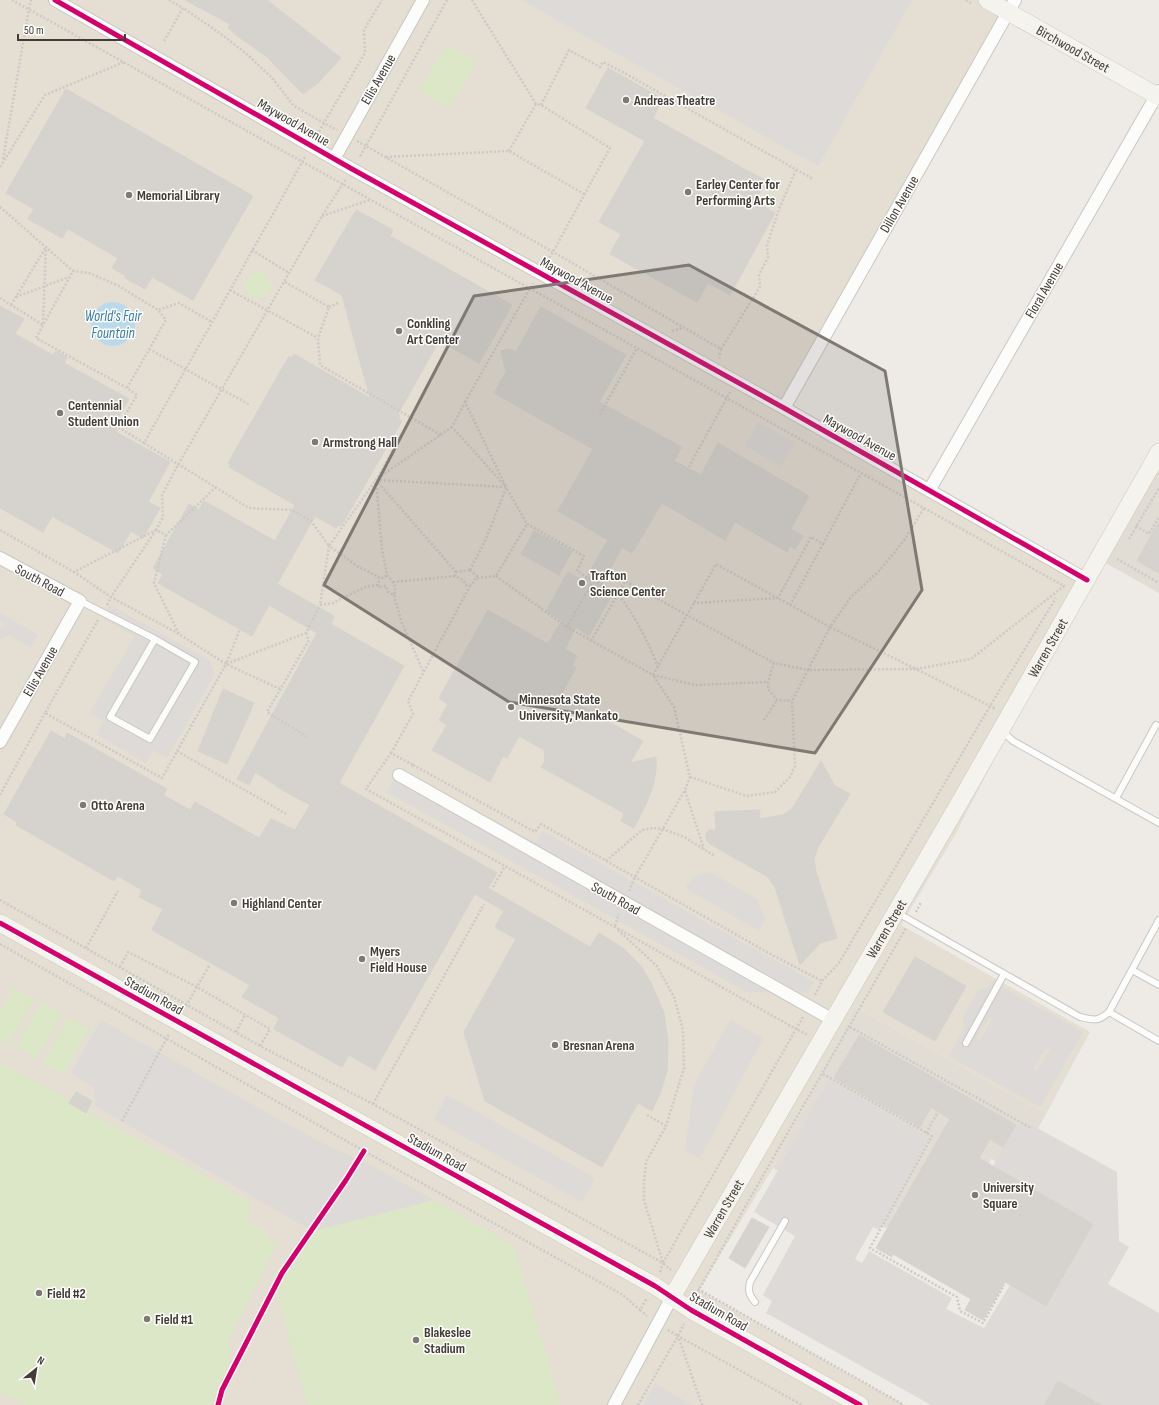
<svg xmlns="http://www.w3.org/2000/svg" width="1159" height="1405" font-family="'Sofia Sans Condensed',sans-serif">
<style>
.residential{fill:#e1ddd4}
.education{fill:#e4ded3}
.green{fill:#dce7c8}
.parking{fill:#dddad7;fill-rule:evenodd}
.water{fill:#bad9ea}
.building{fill:#d6d2ce;stroke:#d6d2cd}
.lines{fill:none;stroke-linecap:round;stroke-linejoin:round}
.lane-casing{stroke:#cac7c3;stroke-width:8}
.street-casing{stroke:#cac7c3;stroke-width:14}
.secondary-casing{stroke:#ccc8be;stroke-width:18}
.path{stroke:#cccac6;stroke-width:2.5;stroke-dasharray:2 2;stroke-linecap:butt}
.lane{stroke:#fcfcfb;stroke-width:6}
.street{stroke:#fcfcfb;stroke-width:12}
.secondary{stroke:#f5f3ed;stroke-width:17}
.cycleway-casing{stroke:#fff;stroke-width:8}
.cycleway{stroke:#d6006c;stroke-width:5}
.marked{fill:#7e7973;fill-opacity:0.2;stroke:#7e7973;stroke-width:3;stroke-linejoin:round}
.poi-dot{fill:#7e7973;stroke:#fff;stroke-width:1.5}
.labels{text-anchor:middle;stroke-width:3;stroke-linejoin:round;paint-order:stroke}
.street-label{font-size:14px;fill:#423c34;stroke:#fff}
.poi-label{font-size:14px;font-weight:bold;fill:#423c34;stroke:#fff;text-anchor:start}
.water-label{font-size:15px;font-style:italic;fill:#357ca6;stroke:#fff}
</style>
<rect width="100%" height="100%" fill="#eeebe7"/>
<g class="residential">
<path d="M1159,468v125l-55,-31z"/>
<path d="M855,1007l191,107 -31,57 -24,-12 -55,96 -163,-87z"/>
</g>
<path class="education" d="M0,0h997l11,12 -224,396 303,172 -132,255 -54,90 189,107 -44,82 -191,-107 -82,161 -74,122 205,115h-904z"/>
<g class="green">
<path d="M446,44l31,17 -27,47 -31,-17z"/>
<circle cx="258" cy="285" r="13"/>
<path d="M14,987l20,12 -25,45 -9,-5v-28z"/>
<path d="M41,1002l21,12 -26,45 -20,-12z"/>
<path d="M68,1017l21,12 -25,45 -21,-11z"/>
<path d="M0,1062l252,141 -6,17 22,13 2,8 7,4 -48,93 1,26 -18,41h-187l-25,-14z"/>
<path d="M434,1200l80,46 47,159h-254l-35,-130 41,-44z"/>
</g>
<g class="parking">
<path d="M521,0h391l-94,166z"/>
<path d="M758,422l36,21 -13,23 -36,-20z"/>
<path d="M110,605l99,55 6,14 -48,84 -14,-8 -7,13 -50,-29 8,-13 -14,-8 45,-77 -33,-18z"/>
<path d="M0,613l38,22 -7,13 -22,-13 -9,4v-10l7,-4 -7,-4z"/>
<path d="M394,779l142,63 7,-11 271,151 -7,11 -60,-1 -360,-200z"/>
<path d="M710,872l48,28 7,20 -6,11 -73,-43 7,-11z"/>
<path d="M992,981l91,51 -43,75 -91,-51 16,-29 -2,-10 16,-27 9,-3zM990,1016l3,2 -1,1 -11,20 -2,1 -3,-2zM1047,1047l3,1 -1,2 -11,20 -2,1 -3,-2z"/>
<path d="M101,1020l217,121 48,22 68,37 -121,31 -218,-125 -1,-18 -23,-15z"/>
<path d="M730,1020l33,18 -63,120 -15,-8 9,-65z"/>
<path d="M829,1080l100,57 -50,93 -6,-3 -18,32 7,4 7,-12 83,47 -6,11 38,19 26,-43 36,21 47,-82 -100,-58 23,-41 14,-1 87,48 2,69 10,6 -21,37 51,29v92h-228l-165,-92 6,-12 -9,-6 32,-59 -41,-24z"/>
<path d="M447,1095l148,83 -13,24 -148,-82z"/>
<path d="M655,1384l37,21h-49z"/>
</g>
<circle class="water" cx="113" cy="324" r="22"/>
<g class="building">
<path d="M185,0h82l74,58 -23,25 -15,11 -36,-37 -27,-19 -12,-10 2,-4z"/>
<path d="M608,68l55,31 -10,19 113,63 -11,21 20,11 -45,82 -22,-12 -11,19 -87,-48 11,-20 -22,-12 46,-81 -59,-33z"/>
<path d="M66,89l187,107 -60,104 -41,-23 -7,12 -20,-11 1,-2 -14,-8 6,-10 -50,-29 -6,9 -34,-19 6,-10 -28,-16z"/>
<path d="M356,210l37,20 -3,6 122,69 -33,58 -40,-22 -41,73 2,2 -2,3 4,2 -61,105 -3,-1 -2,3 -21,-12 -38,68 57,32 -3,8 73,42 -65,117 158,90 -9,15 102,59 9,-14 25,16 17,17 10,17 13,30 4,30 -1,28 -6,20 -9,20 -14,-8 -36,64 -117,-66 -21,-69 52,-93 -21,-12 9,-16 -29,-17 -100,176 -26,-15 -7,12 -68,-38 5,-11 -37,-21 8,-12 -98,-55 11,-21 -24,-12 3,-7 -24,-14 -4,5 -98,-56 1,-3 -13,-8 47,-83 14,8 2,-6 100,56 -4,6 27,15 5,-8 64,36 12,-19 24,11 15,-25 -26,-14 -29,-19 -6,13 -12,-6 80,-146 -48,-28 -17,31 -94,-53 5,-9 -10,-6 36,-64 10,6 5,-9 71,40 20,-36 -66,-38 2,-3 -3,-1 61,-107 3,2 2,-4 76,44 -28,-103 -27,-15z"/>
<path d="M0,306l24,13 -9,15 38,21 3,-4 11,6 -3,6 65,36 -16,27 4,3 -1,3 54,30 -22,40 12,6 -17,30 -12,-7 -13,22 -66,-37 -9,16 -43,-24z"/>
<path d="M541,307l85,48 -27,47 83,45 -8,14 27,14 17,-32 91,53 -18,33 12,7 -8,13 -5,-3 -3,6 -52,-30 -10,18 -63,-37 -30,50 -10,-6 -20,37 12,7 -25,45 -13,-9 -11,22 12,7 -5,10 4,2 -15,27 82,46 -13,22 26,-6v13l-3,16 -7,18 -12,24 -13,-7 3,-8 -83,-46 4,-6 -1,-11 -25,-14 -12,22 -4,-2 -13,26 -58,-32 15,-25 -8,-5 9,-16 -9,-6 49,-88 60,34 14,-24 -16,-9 22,-39 16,9 24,-41 -50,-29 35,-62 -99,-56 12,-21 -5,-21 8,-2 7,3z"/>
<path d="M1159,521v52l-22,-12z"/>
<path d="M534,531l38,20 -13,24 -38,-21z"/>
<path d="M223,689l31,14 -27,61 -29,-13z"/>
<path d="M821,761l14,25 15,8 -32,53 -4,12 2,13 21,66 -17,5 -20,22 -25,-78 -7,-10 -58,-33 -3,-3 -1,-3v-4l3,-4h7l-1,-18 45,-2 -1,9 24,-4 9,-6z"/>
<path d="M915,957l51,29 -31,55 -52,-29z"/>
<path d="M859,1035l157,90 -13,22 -13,-8 -11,19 114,66 -47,82 -41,-24 -22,38 -18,-10 6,-11 -78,-45 -1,3 -16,-9 74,-129 -19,-12 -11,20 -86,-49z"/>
<path d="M76,1092l16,9 -6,12 -17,-10z"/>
<path d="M752,1218l17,9 -24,41 -16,-10z"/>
<path d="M1058,1381l43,24h-57z"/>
</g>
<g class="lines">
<defs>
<g id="lane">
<path d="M80,601l75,38 40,23 -45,77 -40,-22 45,-78"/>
<path d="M1002,731l11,10 146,82"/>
<path d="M1116,798l40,-73"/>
<path d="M896,912l184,105c14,3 18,5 29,-5l50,-92"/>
<path d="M1132,970l27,15"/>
<path d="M1109,1012l50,29"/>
<path d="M966,1043l38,-69"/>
<path d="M755,1302c-6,-7 -7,-11 -5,-20l35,-61"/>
</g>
<g id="street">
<path d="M55,0l297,169 432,239 303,172"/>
<path d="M334,159l89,-159"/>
<path d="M784,408l231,-408"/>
<path d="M930,489l229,-398"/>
<path d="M0,558l80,43 -80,141"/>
<path d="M399,775l434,245"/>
<path d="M614,1405l58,-108"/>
</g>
<g id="secondary">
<path id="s1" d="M987,0l172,97"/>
<path d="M0,923l655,363 36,24 169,95"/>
<path id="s2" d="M672,1297l289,-497 198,-348"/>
</g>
</defs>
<use href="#lane" class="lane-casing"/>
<use href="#street" class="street-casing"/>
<use href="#secondary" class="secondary-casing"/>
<g class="path">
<path d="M12,0l1052,586 -93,73 -55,10 -86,-42 21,-30 29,-27 25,-31 19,-31"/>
<path d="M169,0l14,8"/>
<path d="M447,0l-81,146 187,106 168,97 -2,9"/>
<path d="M472,0l64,104 5,1 69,43 -57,104 -7,11"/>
<path d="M966,0l6,4"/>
<path d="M164,41l19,-33 38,26 27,21 25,24 21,27 30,17 41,-70 -1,-23 18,-30"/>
<path d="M541,105l28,-55 31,17 3,-5 16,8 194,109"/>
<path d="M317,135l7,-12 13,7"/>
<path d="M357,141l9,5 -7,12"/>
<path d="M509,151l27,-47"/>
<path d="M305,157l-161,286 105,65 43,2 19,11 18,25 47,-66 35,-62"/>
<path d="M386,157l123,-6 75,43"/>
<path d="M3,159l26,-150 2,-9"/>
<path d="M0,167l45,-72 79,-33"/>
<path d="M0,207l73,64"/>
<path d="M322,216l48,-16"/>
<path d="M252,250l37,23"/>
<path d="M285,282l44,25 -11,31 2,27 121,70"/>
<path d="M230,290l88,48"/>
<path d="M16,297l53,-20"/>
<path d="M0,298l43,27 3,-78"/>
<path d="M11,305l35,-58"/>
<path d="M329,307l9,-4"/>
<path d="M672,331l11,-3"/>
<path d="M149,349l101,56"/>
<path d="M721,349l39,-62 -1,-12 9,-18 -1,-12 12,-36 17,-39"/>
<path d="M127,388l-91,-50 37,-67 16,2 30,13 39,24"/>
<path d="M465,402l68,-119"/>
<path d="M600,414l37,-66"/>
<path d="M144,443l-26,-16 19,-32 -10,-7 39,-68 -8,-10 21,-7 33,19"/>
<path d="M689,467l41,-75"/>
<path d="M378,478l74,-51"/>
<path d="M376,480l130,7 -41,-85 -13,25 54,60 21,37 57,32 -7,15 16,10 -26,46 86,48 42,10 73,-3"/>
<path d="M376,480l80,92"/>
<path d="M376,480l6,69 5,26"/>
<path d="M216,487l-50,48 -10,-5 7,-13 -1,-22 17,-32 143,-247 24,-37"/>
<path d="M1136,526l13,8 10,-17"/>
<path d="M0,530l74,42"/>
<path d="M156,530l-45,67 -37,-25z"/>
<path d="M166,535l-12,48 25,51 47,30 14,-35"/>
<path d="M1129,539l30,-51"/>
<path d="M823,544l38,-71"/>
<path d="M1117,559l42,24"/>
<path d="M470,570l15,-29 21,-53"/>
<path d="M470,570l7,6 -5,9h-6l-3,-5 -8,-4 1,-4z"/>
<path d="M387,575c6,7 10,11 7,20l-6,-3 -2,-6 -8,1 1,-10 4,1z"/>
<path d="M496,576l71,51"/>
<path d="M477,578l19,-2 31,-52"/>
<path d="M593,581l25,13 7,-13 149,82"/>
<path d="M393,582l62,-6"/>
<path d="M378,585l-13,2 -32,16 -13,2 9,-59 28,20 22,11"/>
<path d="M394,595l7,26 22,50"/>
<path d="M693,603l85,-5 33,-61 12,7 -33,61"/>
<path d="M107,605l4,-8 68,37"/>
<path d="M98,620l-53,93 117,65 64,-114"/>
<path d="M306,633l3,7 -42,72 42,26"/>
<path d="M591,641l27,-47c17,22 30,47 40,73"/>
<path d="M653,675l63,-111 114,63 -22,43 108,-1 80,40"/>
<path d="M280,689l-54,-25 80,-31 14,-28"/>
<path d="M764,720l13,-20"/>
<path d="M177,751l111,64"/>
<path d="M391,753l22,-39 -5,-13 62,-115"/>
<path d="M413,765l122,67 6,-8 233,132 48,25"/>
<path d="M690,777l57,19 28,-4 15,-15 5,-11 -3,-65 16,-31 -34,-7 -6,19v7l9,11 15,1"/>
<path d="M685,791l19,58"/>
<path d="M0,795l45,-82"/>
<path d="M606,861l36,-31 12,-2 9,1 21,8 31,19"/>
<path d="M493,887l12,-21"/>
<path d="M629,891l6,-14 50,-87 5,-13 -16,-70 -21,-32"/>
<path d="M0,900l260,146 113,58 290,159 133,-234 -181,-102 -249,-138 25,-36 22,12 -1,2"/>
<path d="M916,912l5,-10"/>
<path d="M615,926l4,-12"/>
<path d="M618,930l39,36 17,31 9,33 1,38 -18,58"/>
<path d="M0,944l364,207 259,144 17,15 7,-12"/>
<path d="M86,948l32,-57"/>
<path d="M120,967l8,-15 69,35 73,42 -10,17"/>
<path d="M815,995l7,-14 17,-18 151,-257 66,-108"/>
<path d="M186,1006l23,-40"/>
<path d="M803,1017l-7,12 12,6"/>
<path d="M850,1027l181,101"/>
<path d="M236,1032l9,-17"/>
<path d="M823,1074l109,62 -62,112 87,49 3,14 23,12 21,-38"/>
<path d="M373,1104l111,-200"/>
<path d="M647,1115l19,11 -20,36 -2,21v17l19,63 8,7"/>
<path d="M122,1121l47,-87"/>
<path d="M926,1133l12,-21"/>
<path d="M660,1272l3,-9"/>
<path d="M698,1289l206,116"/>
<path d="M696,1295l53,-95 157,-272"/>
<path d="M640,1310l7,6"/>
<path d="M668,1330l10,6 6,-12"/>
<path d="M638,1405l40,-69"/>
<path d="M702,1405l-24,-69 124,69"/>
</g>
<use href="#lane" class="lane"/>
<use href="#street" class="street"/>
<use href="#secondary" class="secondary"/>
<defs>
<g id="cycleway">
<path d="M55,0l297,169 432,239 303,172"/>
<path d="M0,923l655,363 36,24 169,95"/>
<path d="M218,1405l4,-15 60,-117 64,-93 18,-29"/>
</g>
</defs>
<use href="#cycleway" class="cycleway-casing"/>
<use href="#cycleway" class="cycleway"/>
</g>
<path class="marked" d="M689,265l196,106 37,219 -107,163 -306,-51 -185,-117 150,-289z"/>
<g class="poi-dot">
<circle cx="626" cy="100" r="4"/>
<circle cx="688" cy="192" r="4"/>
<circle cx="129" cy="195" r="4"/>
<circle cx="399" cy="331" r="4"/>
<circle cx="60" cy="413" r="4"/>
<circle cx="315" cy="442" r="4"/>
<circle cx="582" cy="583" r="4"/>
<circle cx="511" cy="707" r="4"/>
<circle cx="83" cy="805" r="4"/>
<circle cx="234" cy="903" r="4"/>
<circle cx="362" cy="959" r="4"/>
<circle cx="555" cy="1045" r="4"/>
<circle cx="975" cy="1195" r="4"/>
<circle cx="39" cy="1293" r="4"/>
<circle cx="147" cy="1319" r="4"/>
<circle cx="416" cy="1340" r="4"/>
</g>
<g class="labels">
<g class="street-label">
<text dy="5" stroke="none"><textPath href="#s1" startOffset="99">Birchwood Street</textPath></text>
<text transform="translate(378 79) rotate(-60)" y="5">Ellis Avenue</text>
<text transform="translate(294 122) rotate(30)" y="5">Maywood Avenue</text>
<text transform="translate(899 204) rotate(-60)" y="5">Dillon Avenue</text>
<text transform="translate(577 280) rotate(29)" y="5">Maywood Avenue</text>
<text transform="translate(1044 290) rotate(-60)" y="5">Floral Avenue</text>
<text transform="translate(860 437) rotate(29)" y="5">Maywood Avenue</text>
<text transform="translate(40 580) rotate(28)" y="5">South Road</text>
<text dy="5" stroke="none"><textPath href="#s2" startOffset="750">Warren Street</textPath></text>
<text transform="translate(40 671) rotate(-60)" y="5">Ellis Avenue</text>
<text transform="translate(616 898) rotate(29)" y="5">South Road</text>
<text dy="5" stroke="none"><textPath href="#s2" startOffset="426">Warren Street</textPath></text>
<text transform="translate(154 995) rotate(29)" y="5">Stadium Road</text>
<text transform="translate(437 1152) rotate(29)" y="5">Stadium Road</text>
<text dy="5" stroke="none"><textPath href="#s2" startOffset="102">Warren Street</textPath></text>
<text transform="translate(719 1311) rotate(30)" y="5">Stadium Road</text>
</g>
<g class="poi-label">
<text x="634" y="105">Andreas Theatre</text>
<text x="696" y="189">Earley Center for<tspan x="696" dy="16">Performing Arts</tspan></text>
<text x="137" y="200">Memorial Library</text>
<text x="407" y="328">Conkling<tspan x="407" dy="16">Art Center</tspan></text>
<text x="68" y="410">Centennial<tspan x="68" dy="16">Student Union</tspan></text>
<text x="323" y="447">Armstrong Hall</text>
<text x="590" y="580">Trafton<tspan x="590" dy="16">Science Center</tspan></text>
<text x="519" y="704">Minnesota State<tspan x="519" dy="16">University, Mankato</tspan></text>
<text x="91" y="810">Otto Arena</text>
<text x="242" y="908">Highland Center</text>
<text x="370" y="956">Myers<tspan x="370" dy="16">Field House</tspan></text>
<text x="563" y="1050">Bresnan Arena</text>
<text x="983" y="1192">University<tspan x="983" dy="16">Square</tspan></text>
<text x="47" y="1298">Field #2</text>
<text x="155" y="1324">Field #1</text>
<text x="424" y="1337">Blakeslee<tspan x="424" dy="16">Stadium</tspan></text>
</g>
<g class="water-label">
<text x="113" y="321">World's Fair<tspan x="113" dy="17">Fountain</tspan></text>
</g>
</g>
<g transform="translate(36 1369) rotate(30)" stroke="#ffffff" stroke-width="3" paint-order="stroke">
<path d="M0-3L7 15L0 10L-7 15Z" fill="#423c34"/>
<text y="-6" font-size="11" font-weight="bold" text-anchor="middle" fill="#423c34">N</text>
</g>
<path d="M18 34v6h107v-6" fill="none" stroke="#423c34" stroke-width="2"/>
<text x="24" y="34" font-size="12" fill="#423c34" stroke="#ffffff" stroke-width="3" paint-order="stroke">50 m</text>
</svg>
